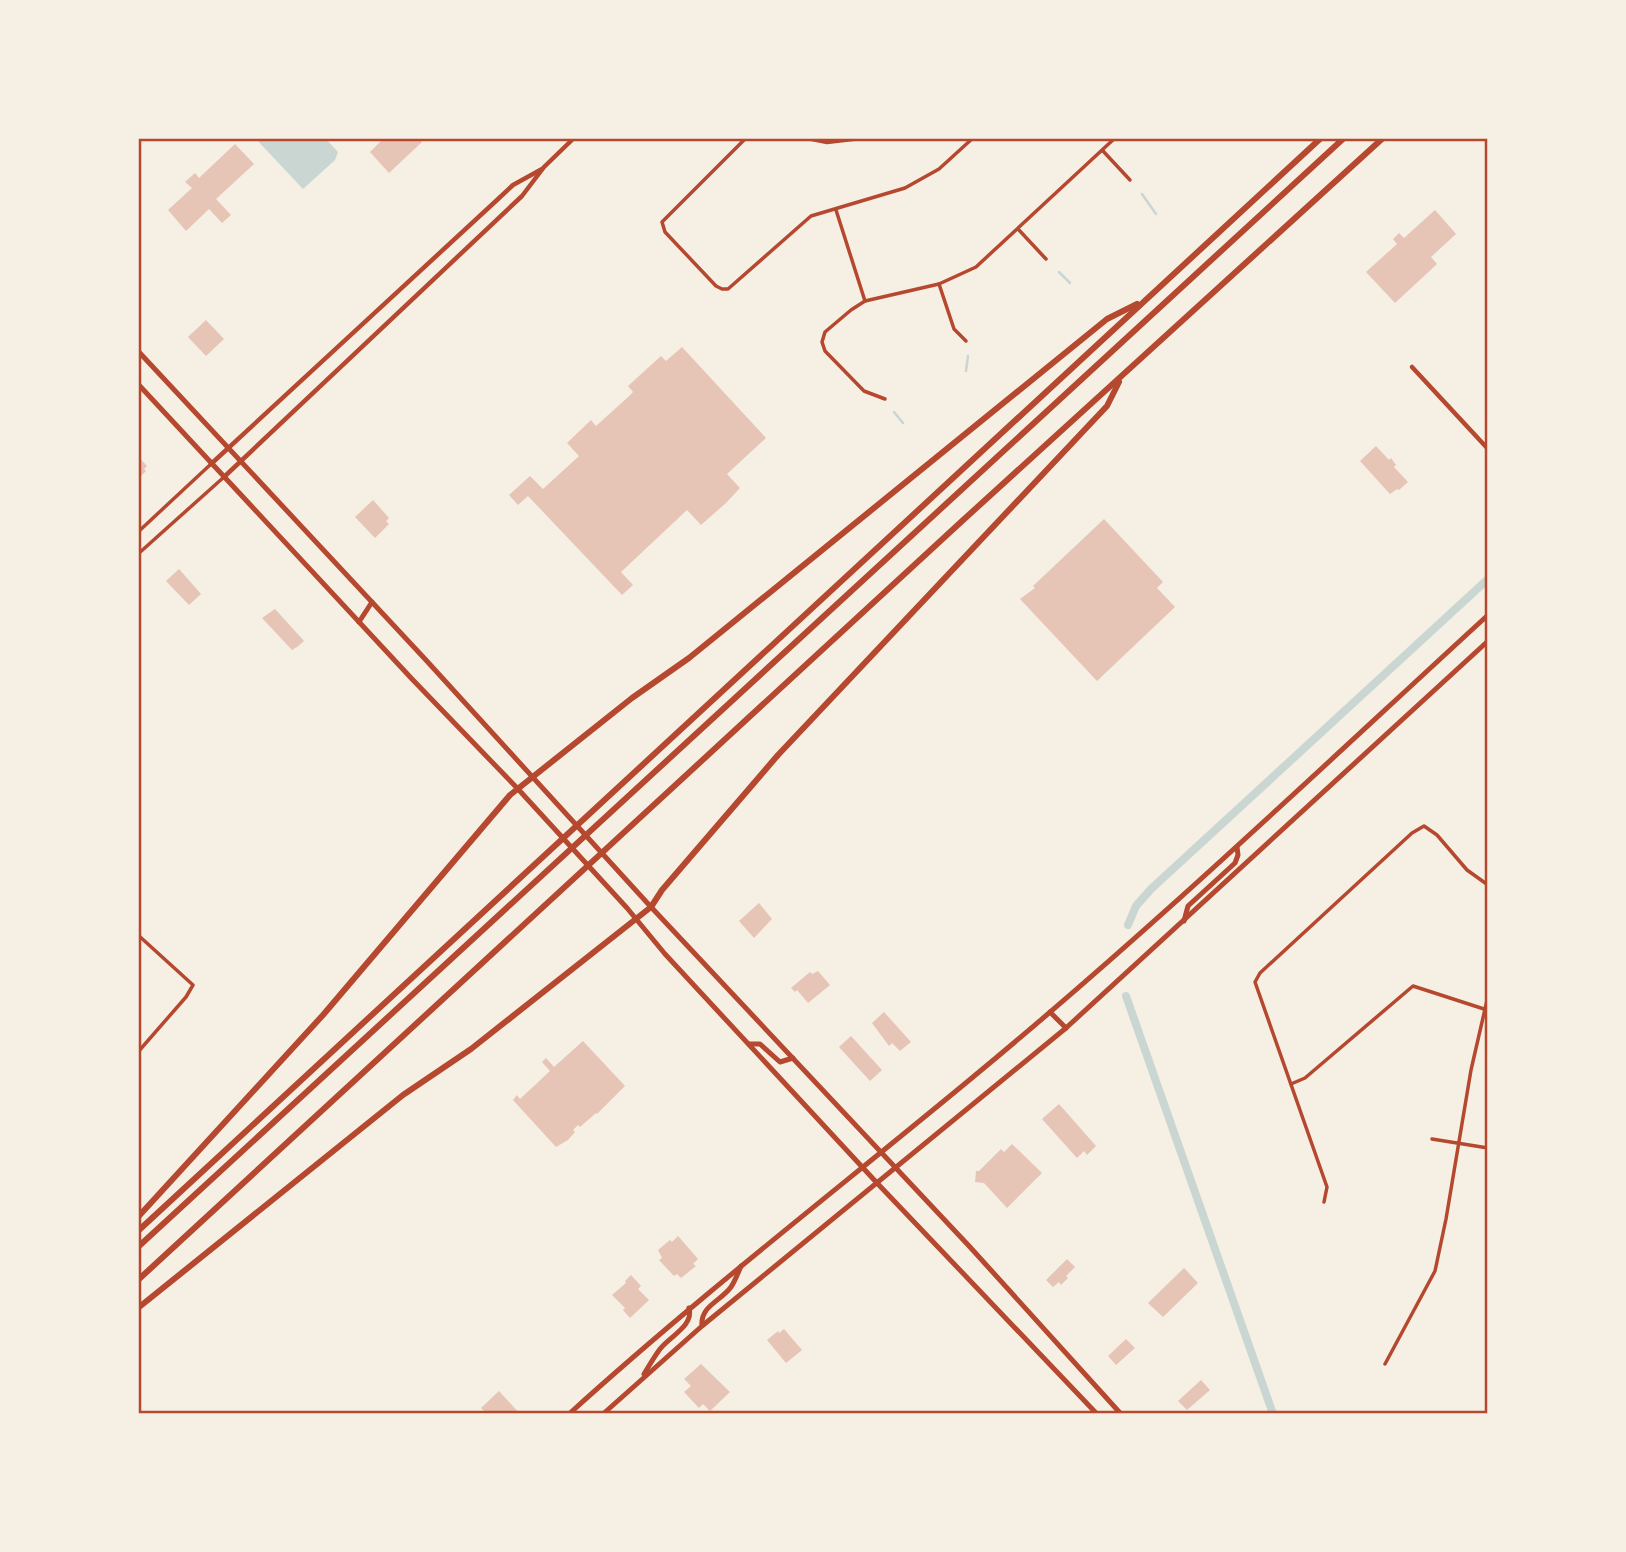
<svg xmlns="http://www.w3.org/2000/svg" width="1626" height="1552" font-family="'Fira Sans',sans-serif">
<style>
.water{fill:#c9d6d2}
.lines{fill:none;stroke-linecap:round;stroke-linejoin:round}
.stream{stroke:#c9d6d2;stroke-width:2.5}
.canal{stroke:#c9d6d2;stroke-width:8}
.building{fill:#e6c5b7}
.minor{stroke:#b5482f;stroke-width:3.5}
.tertiary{stroke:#b5482f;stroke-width:4.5}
.primary{stroke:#b5482f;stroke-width:5}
.motorway{stroke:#b5482f;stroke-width:6}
.neatline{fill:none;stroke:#b5482f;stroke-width:2.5}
</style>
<rect width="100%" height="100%" fill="#f6efe4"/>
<path class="water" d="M255,138h70l13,14 -3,8 -32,29z"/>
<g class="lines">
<g class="stream">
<path d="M1142,194l14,20"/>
<path d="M1059,272l11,11"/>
<path d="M966,371l2,-15"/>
<path d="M894,412l9,11"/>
</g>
<g class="canal">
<path d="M1128,925l8,-19 15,-17 337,-310"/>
<path d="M1126,996l147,418"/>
</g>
</g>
<g class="building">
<path d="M384,138h34l4,4 -33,31 -19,-21z"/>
<path d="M235,144l19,20 -38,35 15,16 -9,8 -13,-14 -23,22 -18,-21 24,-22 -7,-6 10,-9 4,5z"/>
<path d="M1435,210l21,24 -25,23 6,7 -42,39 -29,-31 31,-28 -4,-5 6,-6 5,5z"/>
<path d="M206,320l18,19 -18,17 -18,-19z"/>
<path d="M682,347l84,91 -39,36 13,14 -14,15 -25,22 -14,-15 -66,62 12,13 -11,10 -94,-99 -10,9 -9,-10 21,-19 13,13 36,-33 -12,-13 24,-23 5,6 31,-28 6,-6 -5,-6 33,-30 5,5z"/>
<path d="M1376,446l13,14 2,-2 5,7 -2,2 14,15 -9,8 -2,-1 -7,5 -30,-33z"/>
<path d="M138,456l9,10 -3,3 2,2 -6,6z"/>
<path d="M373,500l16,18 -3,3 3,3 -14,14 -20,-21z"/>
<path d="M1104,519l59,63 -6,6 18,19 -78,74 -77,-82 15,-11 -2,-2z"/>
<path d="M179,569l22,25 -12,11 -23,-24z"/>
<path d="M275,609l29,32 -7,6 -5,3 -30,-32z"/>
<path d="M759,903l13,16 -18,19 -15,-17z"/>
<path d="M818,971l12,14 -22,18 -11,-13 -2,2 -4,-4 19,-16 2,2z"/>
<path d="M884,1012l27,30 -11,9 -8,-8 -3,3 -17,-23z"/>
<path d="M851,1036l31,34 -12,11 -31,-34z"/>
<path d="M583,1041l42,45 -28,28 -1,-1 -16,14 -2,-2 -5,5 2,2 -7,8 -12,7 -43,-47 4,-5 3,4 30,-28 -8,-9 4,-4 8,9z"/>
<path d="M1059,1104l37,42 -9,9 -3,-4 -7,7 -35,-39z"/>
<path d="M1012,1144l30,29 -35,35 -23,-25 -9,-1 1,-11h3l22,-22 3,3z"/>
<path d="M678,1236l20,23 -5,5 3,2 -15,12 -4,-4 -3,2 -15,-16 3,-2 -4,-8 12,-10 2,2z"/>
<path d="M1067,1259l8,8 -9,9 2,2 -7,7 -2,-3 -6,5 -7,-7z"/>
<path d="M1184,1268l14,15 -35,34 -15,-14z"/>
<path d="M631,1275l10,11 -3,3 11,11 -19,18 -7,-8 2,-2 -13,-13 14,-12 -1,-2z"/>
<path d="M784,1329l18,21 -16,13 -19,-23 11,-9 1,2z"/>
<path d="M1126,1339l9,9 -19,17 -8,-9z"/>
<path d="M701,1364l29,28 -20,19 -7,-7 -4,4 -15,-16 7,-6 -7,-7z"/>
<path d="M1201,1380l9,10 -23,20 -9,-9z"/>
<path d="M499,1391l21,23h-33l-6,-6z"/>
</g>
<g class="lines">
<g class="minor">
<path d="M746,138l-84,84 3,10 51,54 6,3h6l83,-73 94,-28 34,-19 34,-31"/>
<path d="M1103,151l27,29"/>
<path d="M836,210l29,91"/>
<path d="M1018,229l28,30"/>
<path d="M939,284l15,45 12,12"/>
<path d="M885,399l-21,-8 -39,-40 -3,-9 3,-10 26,-22 14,-9 74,-17 37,-17 139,-129"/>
<path d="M138,532l73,-68"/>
<path d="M138,554l86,-77"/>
<path d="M138,935l55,50 -7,12 -48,55"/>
<path d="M1291,1084l14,-6 108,-92 71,23"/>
<path d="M1432,1139l56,9"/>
<path d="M1324,1202l3,-15 -72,-205 5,-9 152,-140 12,-7 13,9 30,35 21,15"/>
<path d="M1385,1364l50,-93 11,-52 25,-149 17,-74"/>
</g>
<g class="tertiary">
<path d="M807,138l20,4 34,-4"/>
<path d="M1412,367l76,82"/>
<path d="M211,464l286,-264 16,-15 29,-16"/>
<path d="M224,477l298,-281 22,-29 30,-29"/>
</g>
<g class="primary">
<path d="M138,351l287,308 226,248 319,340 151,167"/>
<path d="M138,384l274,295 106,110 109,119 38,46 212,229 220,231"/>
<path d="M359,622l13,-20"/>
<path d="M1184,921l4,-15 47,-43 3,-8 -1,-8"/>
<path d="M1050,1012l16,16"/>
<path d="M749,1044h11l20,18 13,-4"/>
<path d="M702,1326c-2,-20 19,-25 29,-39 4,-6 7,-14 10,-21"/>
<path d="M644,1374c5,-8 10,-17 16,-25 10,-13 34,-23 29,-41"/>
<path d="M569,1414c130,-118 269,-225 404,-337 178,-147 345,-306 515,-462"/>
<path d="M603,1414l99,-88 364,-298 422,-387"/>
</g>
<g class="motorway">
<path d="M138,1217l185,-202 187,-220 122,-97 57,-40 418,-339 30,-15"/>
<path d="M138,1231l1183,-1093"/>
<path d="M138,1247l1206,-1109"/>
<path d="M138,1280l823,-758 422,-384"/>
<path d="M138,1308l265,-213 68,-46 180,-142 11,-17 116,-135 329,-349 12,-24"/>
</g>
</g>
<rect width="1626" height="1552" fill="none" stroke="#f6efe4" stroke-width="280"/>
<rect x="140" y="140" width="1346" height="1272" class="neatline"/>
</svg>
